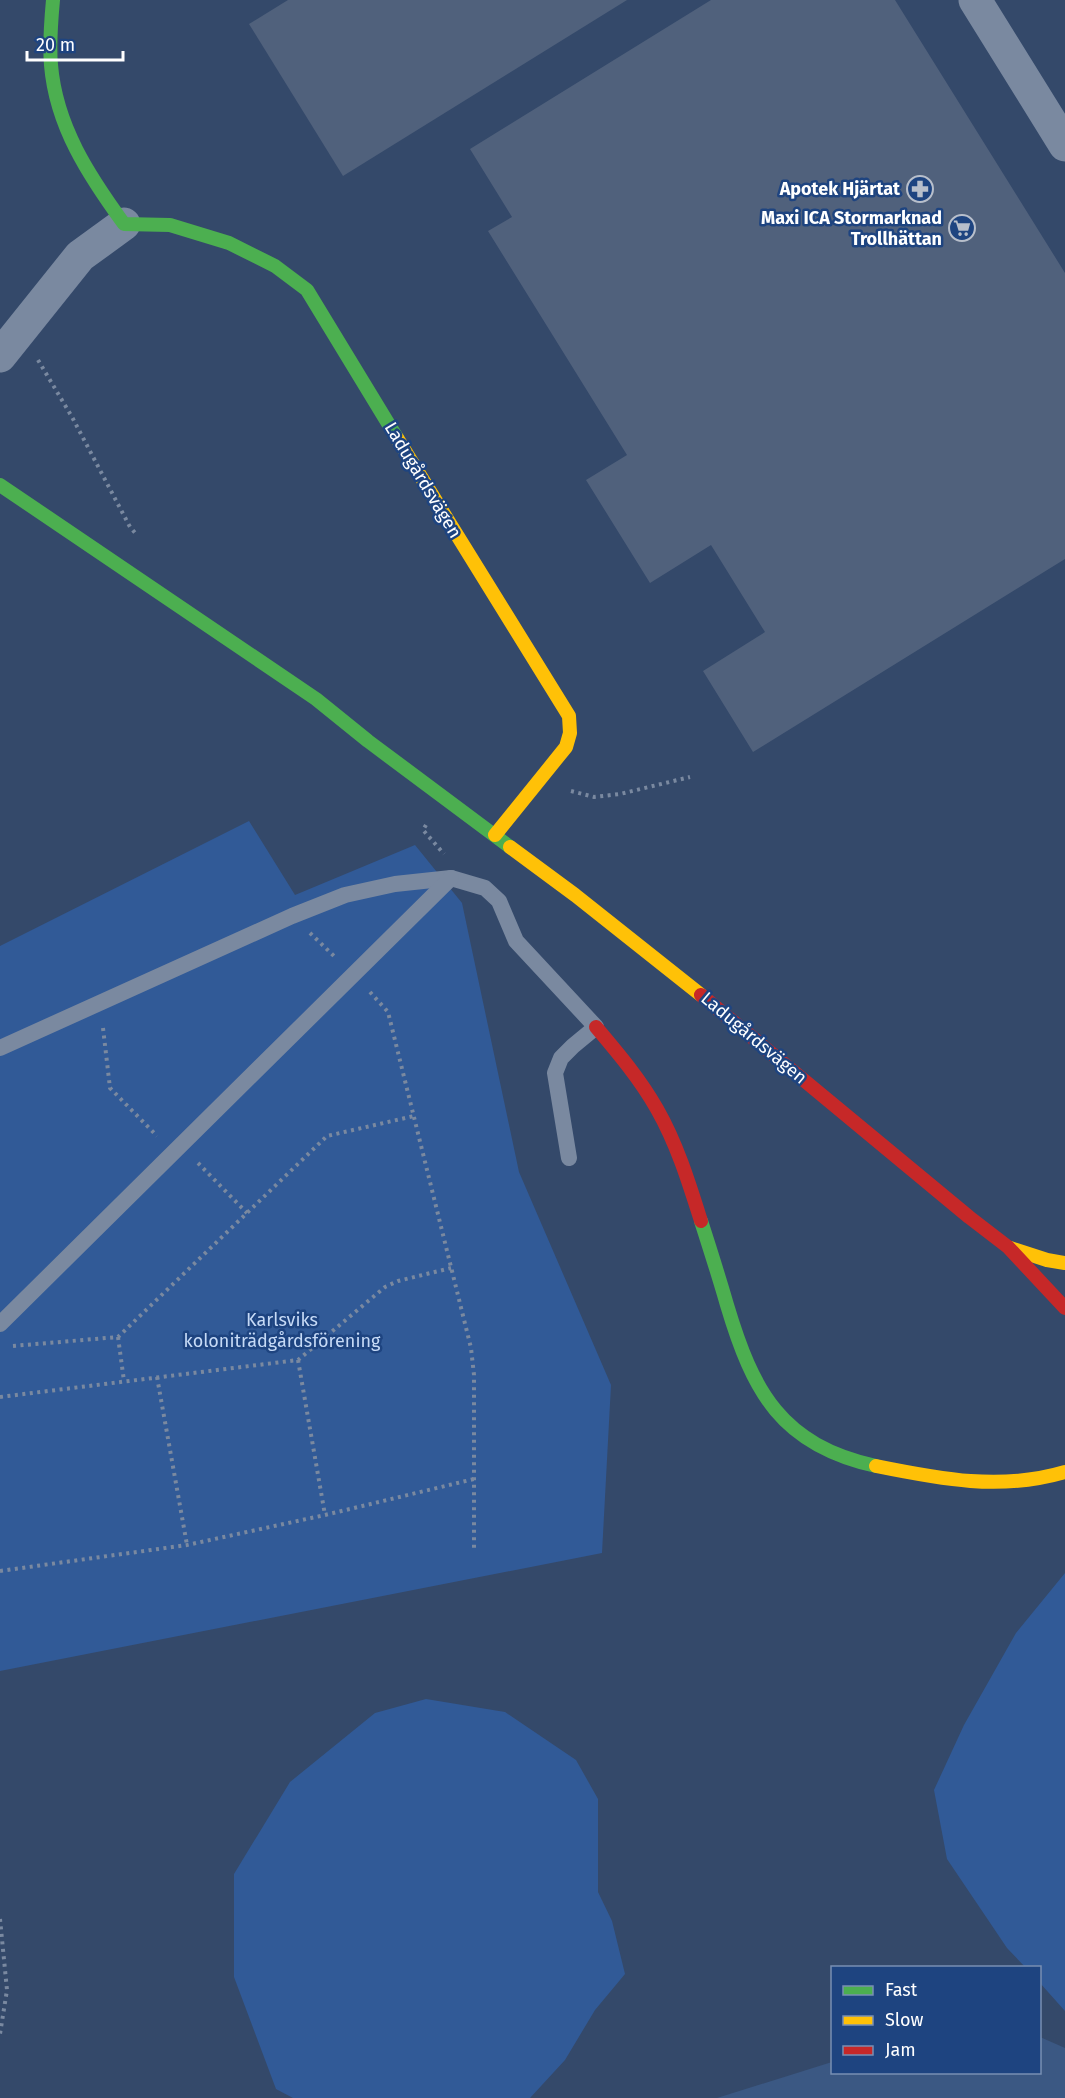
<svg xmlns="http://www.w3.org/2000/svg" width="1065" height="2098" font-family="'Fira Sans',sans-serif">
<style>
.green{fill:#315a97}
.water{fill:#3b5883}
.building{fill:#50617c}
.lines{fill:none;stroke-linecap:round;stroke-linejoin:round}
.path{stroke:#7a89a0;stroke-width:4;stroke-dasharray:3 4.5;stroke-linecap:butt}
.lane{stroke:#7a89a0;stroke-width:16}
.street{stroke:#7a89a0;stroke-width:33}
.fast{stroke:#4caf50;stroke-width:14}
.slow{stroke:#ffc107;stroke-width:14}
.jam{stroke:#c62828;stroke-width:14}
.labels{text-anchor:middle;stroke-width:5;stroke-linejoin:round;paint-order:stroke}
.poi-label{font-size:18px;font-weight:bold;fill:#fff;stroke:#1e4480;text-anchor:end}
.street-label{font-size:18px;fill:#fff;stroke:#1e4480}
.park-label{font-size:18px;fill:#c6daf6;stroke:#1e4480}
</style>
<rect width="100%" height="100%" fill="#34496a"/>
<g class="green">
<path d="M249,821l46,74 120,-50 47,58 57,269 92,213 -9,168 -602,118v-725z"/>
<path d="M1065,1573v438l-25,-28v-15l-15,-1 -18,-19 -60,-89 -13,-69 30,-65 52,-92z"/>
<path d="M426,1699l79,13 71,48 22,39v93l14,29 13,53 -30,36 -30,50 -35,38h-237l-17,-9 -42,-112v-103l56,-92 85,-69z"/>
</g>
<path class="water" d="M1040,2037l25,11v50h-348l115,-36v10h208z"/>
<g class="building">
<path d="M288,0h339l-284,176 -94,-152z"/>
<path d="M711,0h184l170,273v286l-312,193 -50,-81 62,-39 -54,-87 -61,38 -64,-103 41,-25 -139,-224 24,-14 -42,-68z"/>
</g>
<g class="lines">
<g class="path">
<path d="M38,360l34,57 58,110 6,7"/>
<path d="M571,791l23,6 26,-3 70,-17"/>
<path d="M426,825l-3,5 21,24"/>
<path d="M310,933l25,24"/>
<path d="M370,992l18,20 83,336 3,27v173"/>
<path d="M103,1028l7,60 47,48"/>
<path d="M198,1163l49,50"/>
<path d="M118,1337l6,44"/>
<path d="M13,1346l105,-9 209,-201 87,-20"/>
<path d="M298,1360l27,155"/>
<path d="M157,1377l30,168"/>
<path d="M0,1397l298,-37 87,-73 13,-6 53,-13"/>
<path d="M0,1571l187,-26 138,-30 149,-36"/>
<path d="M0,1919l7,71 -7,44"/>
</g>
<g class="lane">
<path d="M0,1048l292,-132 53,-21 50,-11 56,-6 34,10 14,13 17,40 80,86 -23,19 -12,12 -6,15 14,85"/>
<path d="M0,1324l451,-446"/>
</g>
<g class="street">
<path d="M975,0l90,145"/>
<path d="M0,356l80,-100 44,-32"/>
</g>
<g class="fast">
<path d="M53,0c-2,22 -4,43 -2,65 5,61 38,111 73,159l46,1 59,18 46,23 32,24 90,148"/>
<path d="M0,485l316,214 52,42 142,106"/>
<path d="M701,1221c9,28 18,56 26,84 26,87 54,140 149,161"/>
</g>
<g class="slow">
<path d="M397,438l172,278 1,17 -4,14 -71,88"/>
<path d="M510,847l65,48 126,100"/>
<path d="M1010,1248l37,12 18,3"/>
<path d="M876,1466c64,13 125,25 189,6"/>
</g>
<g class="jam">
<path d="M701,995l268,222 39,30 57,61"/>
<path d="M596,1027c22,26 44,52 61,82 20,35 32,74 44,112"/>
</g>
</g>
<defs>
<symbol id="pharmacy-ring" viewBox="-11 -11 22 22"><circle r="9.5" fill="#1e4480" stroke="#b8bfcb" stroke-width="1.5"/><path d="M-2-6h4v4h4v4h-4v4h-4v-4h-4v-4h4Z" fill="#b8bfcb"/></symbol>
<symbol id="supermarket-ring" viewBox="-11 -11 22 22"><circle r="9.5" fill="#1e4480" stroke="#b8bfcb" stroke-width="1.5"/><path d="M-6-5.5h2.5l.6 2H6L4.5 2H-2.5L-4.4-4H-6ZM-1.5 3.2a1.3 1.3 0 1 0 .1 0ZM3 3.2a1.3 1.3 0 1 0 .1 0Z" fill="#b8bfcb"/></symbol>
</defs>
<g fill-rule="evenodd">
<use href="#pharmacy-ring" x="905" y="174" width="30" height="30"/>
<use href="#supermarket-ring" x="947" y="213" width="30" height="30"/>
</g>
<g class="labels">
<g class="poi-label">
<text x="900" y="195">Apotek Hjärtat</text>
<text x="942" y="224">Maxi ICA Stormarknad<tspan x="942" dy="21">Trollhättan</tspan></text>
</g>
<g class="street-label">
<text transform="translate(423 480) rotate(59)" y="6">Ladugårdsvägen</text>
<text transform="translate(754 1038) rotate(40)" y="6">Ladugårdsvägen</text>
</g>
<g class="park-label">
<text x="282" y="1326">Karlsviks<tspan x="282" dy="21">koloniträdgårdsförening</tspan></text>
</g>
</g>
<rect x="831" y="1966" width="210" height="108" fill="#1e4480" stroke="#788fb3" stroke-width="1.5"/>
<rect x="843" y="1986" width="30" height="9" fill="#4caf50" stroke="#788fb3" stroke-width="1.5"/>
<text x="885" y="1996" font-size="18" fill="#ffffff">Fast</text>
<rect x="843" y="2016" width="30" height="9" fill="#ffc107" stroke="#788fb3" stroke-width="1.5"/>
<text x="885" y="2026" font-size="18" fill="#ffffff">Slow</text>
<rect x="843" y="2046" width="30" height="9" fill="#c62828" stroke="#788fb3" stroke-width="1.5"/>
<text x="885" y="2056" font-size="18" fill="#ffffff">Jam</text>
<path d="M27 51v9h96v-9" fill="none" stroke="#ffffff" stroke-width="3"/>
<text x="36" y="51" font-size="18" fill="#ffffff" stroke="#1e4480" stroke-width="4.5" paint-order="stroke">20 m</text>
</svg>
